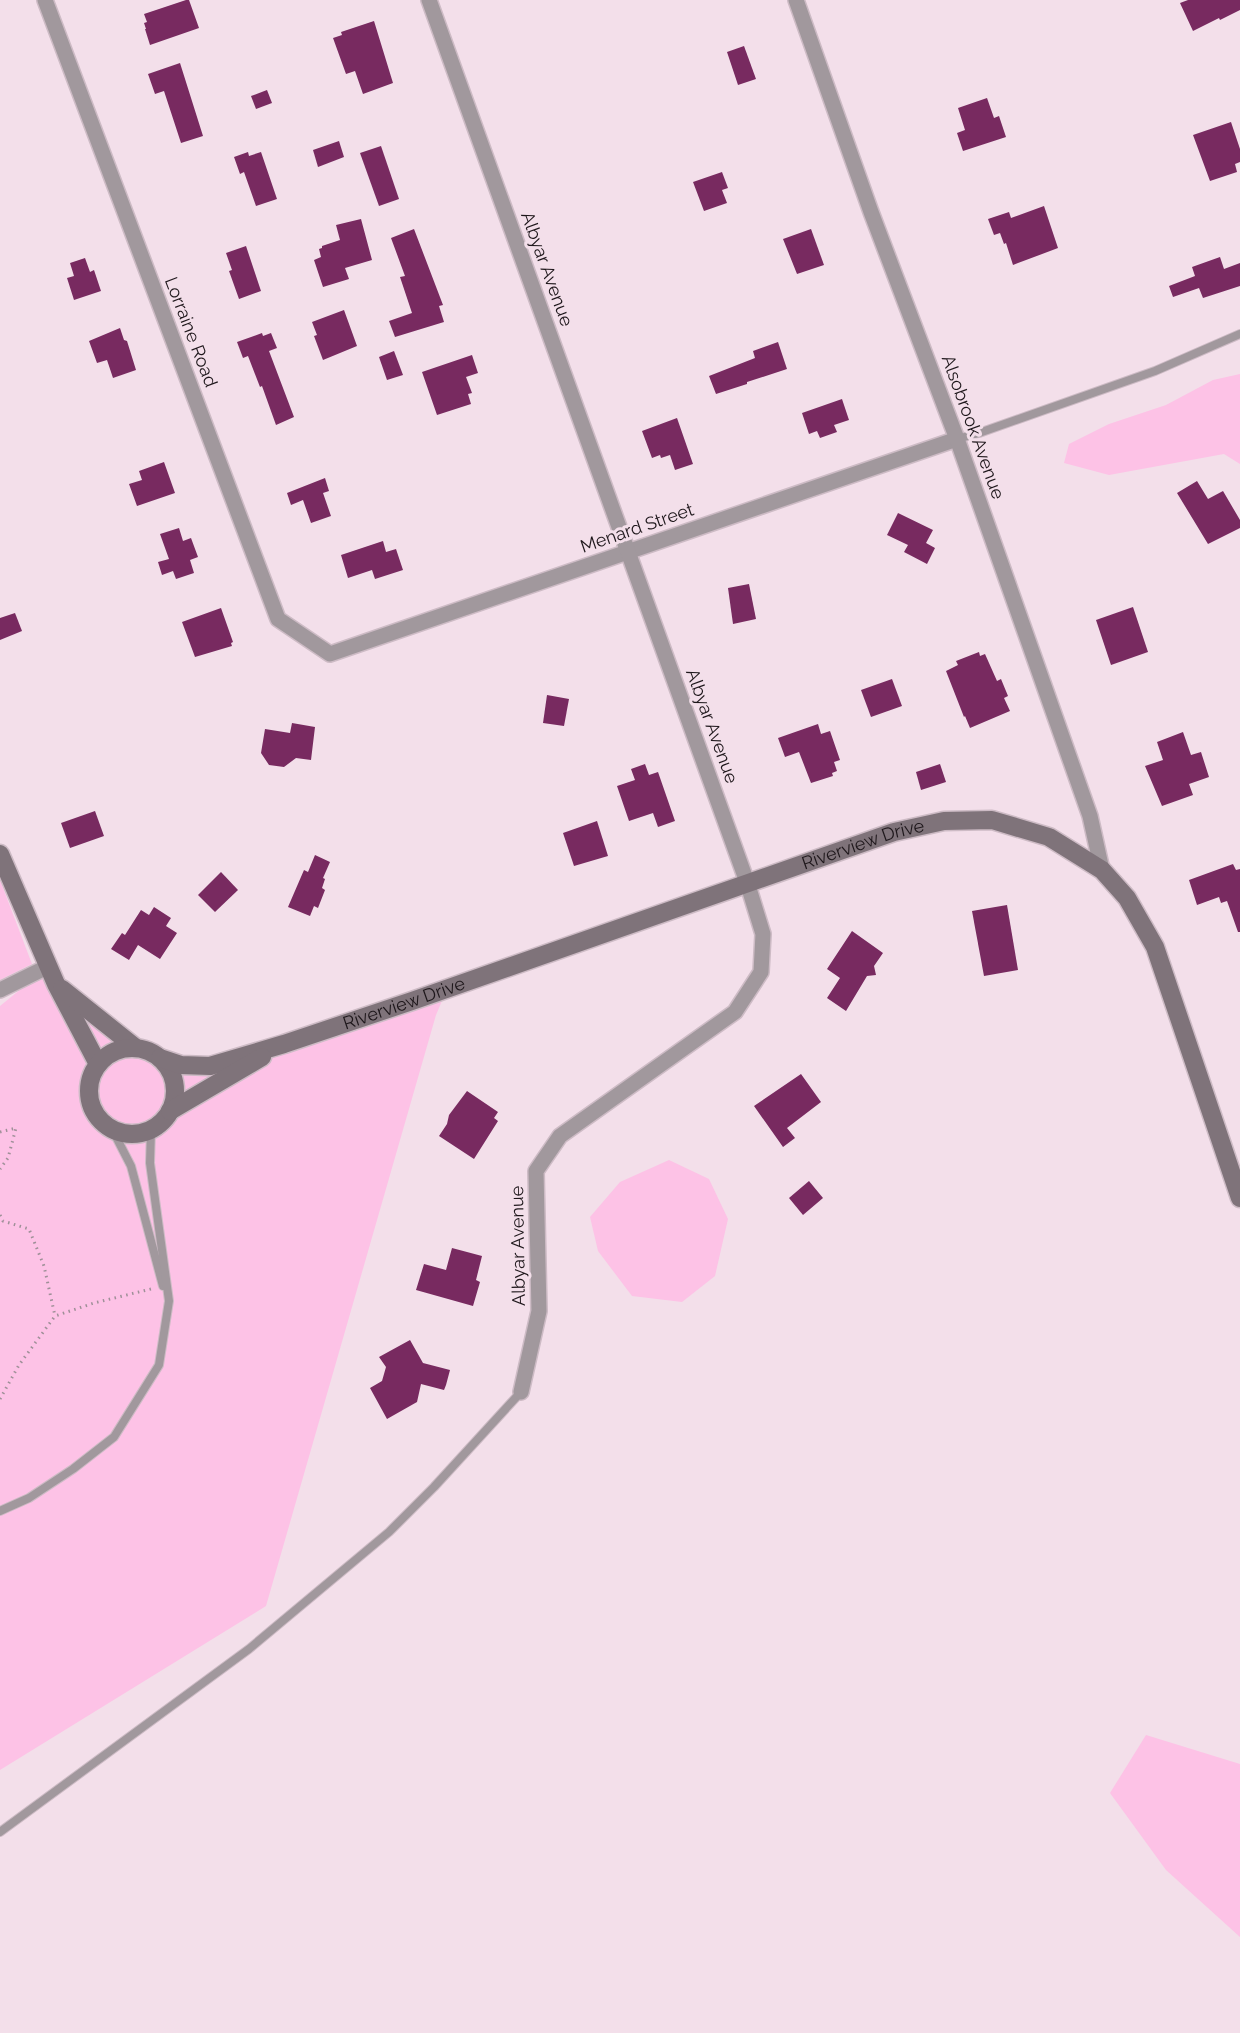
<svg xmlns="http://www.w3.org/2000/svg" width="1240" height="2033" font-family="Raleway,sans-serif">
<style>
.green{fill:#fdc2e6}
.building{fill:#782a60}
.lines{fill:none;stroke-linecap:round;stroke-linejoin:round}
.lane-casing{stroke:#cdbbc5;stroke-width:10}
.street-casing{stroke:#cdbbc5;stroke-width:18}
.secondary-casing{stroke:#cdbbc5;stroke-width:21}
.path{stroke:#9f9098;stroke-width:3;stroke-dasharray:1.5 4.5;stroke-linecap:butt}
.lane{stroke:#a1989d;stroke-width:8}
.street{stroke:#a1989d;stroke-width:15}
.secondary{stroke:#7f737a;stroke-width:18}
.labels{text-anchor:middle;stroke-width:6;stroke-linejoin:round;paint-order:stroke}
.street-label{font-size:18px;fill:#1e171b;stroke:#f3dfea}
</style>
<rect width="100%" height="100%" fill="#f3dfea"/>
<g class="green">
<path d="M1240,374v90l-16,-10 -115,21 -45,-12 5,-19 40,-20 57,-19 47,-25z"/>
<path d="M0,880l32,84 -32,16z"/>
<path d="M49,966l87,82c15,4 29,12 45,17l266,-76 -11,26 -170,591 -266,164v-764z"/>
<path d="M669,1160l40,19 19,40 -13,57 -33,26 -50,-6 -34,-45 -8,-34 30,-35z"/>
<path d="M1146,1735l94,29v173l-74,-67 -56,-77z"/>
</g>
<g class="building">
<path d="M186,0h3l10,28 -49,17 -5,-16h1l-2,-6 3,-1 -3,-8z"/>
<path d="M1188,0h52v10l-20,10 -1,-2 -26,13 -13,-28z"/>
<path d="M374,21l19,62 -30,11 -8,-23 -9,3 -13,-36 9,-3 -1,-3z"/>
<path d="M744,46l12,33 -18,6 -11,-33z"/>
<path d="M180,63l23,73 -22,7 -17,-52 -9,3 -7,-20z"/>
<path d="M267,90l5,13 -16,6 -5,-13z"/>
<path d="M987,98l7,20 5,-2 7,21 -43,14 -6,-18 8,-3 -7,-22z"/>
<path d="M1231,122l9,27v13l-5,2 2,8 -27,9 -17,-46z"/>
<path d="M339,141l5,16 -26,10 -5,-17z"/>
<path d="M381,146l18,53 -20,7 -19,-53z"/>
<path d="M248,152l1,4 12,-4 16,47 -21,7 -12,-34 -4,2 -6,-17z"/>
<path d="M722,172l6,16 -6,2 5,13 -23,8 -11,-29z"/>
<path d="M1044,206l14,42 -45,17 -7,-22 -2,1 -4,-11 -6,2 -6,-16 21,-7 2,6z"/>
<path d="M361,219l11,41 -27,8 4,11 -26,8 -9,-27 7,-3 -2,-8 3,-1v-2l18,-6 -4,-15z"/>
<path d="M414,229l29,76 -4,1 5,16 -49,15 -6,-16 23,-8 -12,-36 5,-1 -14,-38z"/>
<path d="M811,229l13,36 -27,9 -14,-35z"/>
<path d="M246,246l15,45 -22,8 -10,-28 3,-1 -6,-17z"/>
<path d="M1220,257l4,12 16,-6v23l-37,12 -4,-10 -26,9 -4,-11 26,-10 -3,-9z"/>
<path d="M85,258l5,14 4,-2 7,21 -27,9 -7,-22 7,-2 -4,-13z"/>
<path d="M344,310l13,36 -34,14 -9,-24 3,-1 -5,-13z"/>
<path d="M120,328l4,12 3,1 9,29 -23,8 -6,-18 -10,3 -8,-22z"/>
<path d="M262,333l1,3 8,-3 6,15 -8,3 25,66 -18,8 -14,-39 -2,1 -12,-31 -5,2 -6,-16z"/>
<path d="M778,342l9,27 -40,13v2l-31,10 -7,-18 46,-18 -2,-7z"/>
<path d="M394,351l9,24 -16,5 -8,-23z"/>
<path d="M472,355l6,18 -12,4 6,16 -4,1 3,10 -34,11 -15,-43z"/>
<path d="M842,399l7,21 -15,5 3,7 -17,6 -3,-7 -8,3 -7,-21z"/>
<path d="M677,418l16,46 -18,6 -5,-15 -9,3 -1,-3 -8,3 -10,-27z"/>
<path d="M164,462l11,31 -38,13 -8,-22 13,-4 -3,-9z"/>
<path d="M325,478l4,13 -6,2 8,23 -20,7 -8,-23 -12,5 -4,-12z"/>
<path d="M1197,481l11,18 15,-8 17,29v8l-32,16 -31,-51z"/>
<path d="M898,513l35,17 -7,13 9,5 -8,16 -23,-12 4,-7 -21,-10z"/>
<path d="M179,528l4,13 8,-3 7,19 -8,3 4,13 -18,6 -3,-8 -11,4 -4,-13 11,-3 -9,-25z"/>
<path d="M383,541l3,11 10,-3 7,21 -28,9 -3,-9 -24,8 -7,-23z"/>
<path d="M749,584l7,35 -23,5 -5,-36z"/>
<path d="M1133,607l15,45 -37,13 -15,-45z"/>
<path d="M221,608l12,34 -2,1 1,3 -37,11 -13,-35z"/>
<path d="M15,613l7,18 -22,9v-22z"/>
<path d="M979,652l1,4 5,-2 12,27 4,-2 7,17 -4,2 6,13 -40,17 -5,-12 -1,1 -18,-46 12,-6 -2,-4z"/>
<path d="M892,679l10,27 -31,11 -10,-27z"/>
<path d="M547,695l22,4 -5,27 -21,-3z"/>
<path d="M292,723l23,4 -4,33 -15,-2 -12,9 -15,-2 -8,-12 4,-24 25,4z"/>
<path d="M818,724l3,10 9,-3 10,29 -6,2 3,9 -5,2 1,3 -22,7 -12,-31 -14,5 -7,-19z"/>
<path d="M1183,732l8,23 10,-3 8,25 -20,7 4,11 -31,11 -17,-40 18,-6 -6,-18z"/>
<path d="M645,764l4,11 9,-3 17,49 -17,6 -5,-14 -24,8 -12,-35 18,-6 -4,-11z"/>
<path d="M940,764l6,18 -25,8 -5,-18z"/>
<path d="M95,811l9,25 -34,12 -9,-25z"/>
<path d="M597,821l11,35 -34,10 -11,-33z"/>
<path d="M315,855l15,7 -7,16 2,1 -3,9 3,2 -7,18 -4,-2 -4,10 -22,-9 16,-37 4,2z"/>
<path d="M1233,864l3,6 4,-1v63h-2l-11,-31 -6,2 -2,-6 -22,8 -8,-25z"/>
<path d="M221,872l17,18 -23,22 -17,-17z"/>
<path d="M1007,905l11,65 -34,6 -12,-65z"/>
<path d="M154,907l17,11 -5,8 11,7 -17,26 -22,-14 -9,15 -18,-11 11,-16 3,2 16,-25 8,5z"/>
<path d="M852,931l31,22 -9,13 2,9 -9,1 -21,35 -19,-13 13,-20 -13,-9z"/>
<path d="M801,1074l20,28 -34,26 8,10 -12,9 -29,-41z"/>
<path d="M467,1091l31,21 -4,6 4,3 -24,38 -35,-23 8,-12 2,-9z"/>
<path d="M809,1181l14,17 -20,17 -14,-17z"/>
<path d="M452,1248l30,8 -6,24 4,2 -7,24 -57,-16 8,-26 22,6z"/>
<path d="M410,1340l13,23 27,7 -4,15 -2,5 -23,-6 -4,18 -30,17 -17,-31 12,-7 4,-14 -7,-10z"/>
</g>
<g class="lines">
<defs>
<g id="lane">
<path d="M957,439l22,-6 176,-62 85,-37"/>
<path d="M113,1131l18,35 32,120"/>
<path d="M0,1511l29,-13 44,-29 41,-32 45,-72 10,-64 -19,-138 1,-33"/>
<path d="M0,1832l249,-183 140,-117 45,-45 87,-95"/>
</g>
<g id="street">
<path d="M45,0l233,619 52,35 627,-215"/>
<path d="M429,0l318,882 16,52 -2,38 -26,40 -175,124 -24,35 3,140 -18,81"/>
<path d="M796,0l75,212 86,227 133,377 12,54"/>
<path d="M0,990l49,-24"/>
</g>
<g id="secondary">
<path d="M0,854l56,130 42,80"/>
<path d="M62,989l74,59"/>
<circle cx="132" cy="1091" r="43"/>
<path id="s1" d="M160,1058l21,7 29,1 74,-22 128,-43 482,-169 50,-11 48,-1 57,17 53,33 25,28 28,49 85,251"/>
<path d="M170,1111l92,-54"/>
</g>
</defs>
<use href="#lane" class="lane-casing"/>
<use href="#street" class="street-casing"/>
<use href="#secondary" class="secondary-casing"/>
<g class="path">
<path d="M0,1132l16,-4 -8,30 -8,11"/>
<path d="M0,1215l3,6 26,8 15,37 11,50"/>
<path d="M0,1399l19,-34 36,-49 39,-13 57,-14"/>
</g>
<use href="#lane" class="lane"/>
<use href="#street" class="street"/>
<use href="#secondary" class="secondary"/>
</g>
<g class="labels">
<g class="street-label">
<text transform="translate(547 269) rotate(70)" y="6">Albyar Avenue</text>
<text transform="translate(191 332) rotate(69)" y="6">Lorraine Road</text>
<text transform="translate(973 427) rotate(70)" y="6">Alsobrook Avenue</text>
<text transform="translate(637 528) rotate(-19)" y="6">Menard Street</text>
<text transform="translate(712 726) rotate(70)" y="6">Albyar Avenue</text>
<text dy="6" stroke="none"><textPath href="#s1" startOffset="741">Riverview Drive</textPath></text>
<text dy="6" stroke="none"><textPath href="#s1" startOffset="255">Riverview Drive</textPath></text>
<text transform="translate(518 1246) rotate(-91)" y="6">Albyar Avenue</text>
</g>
</g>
</svg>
